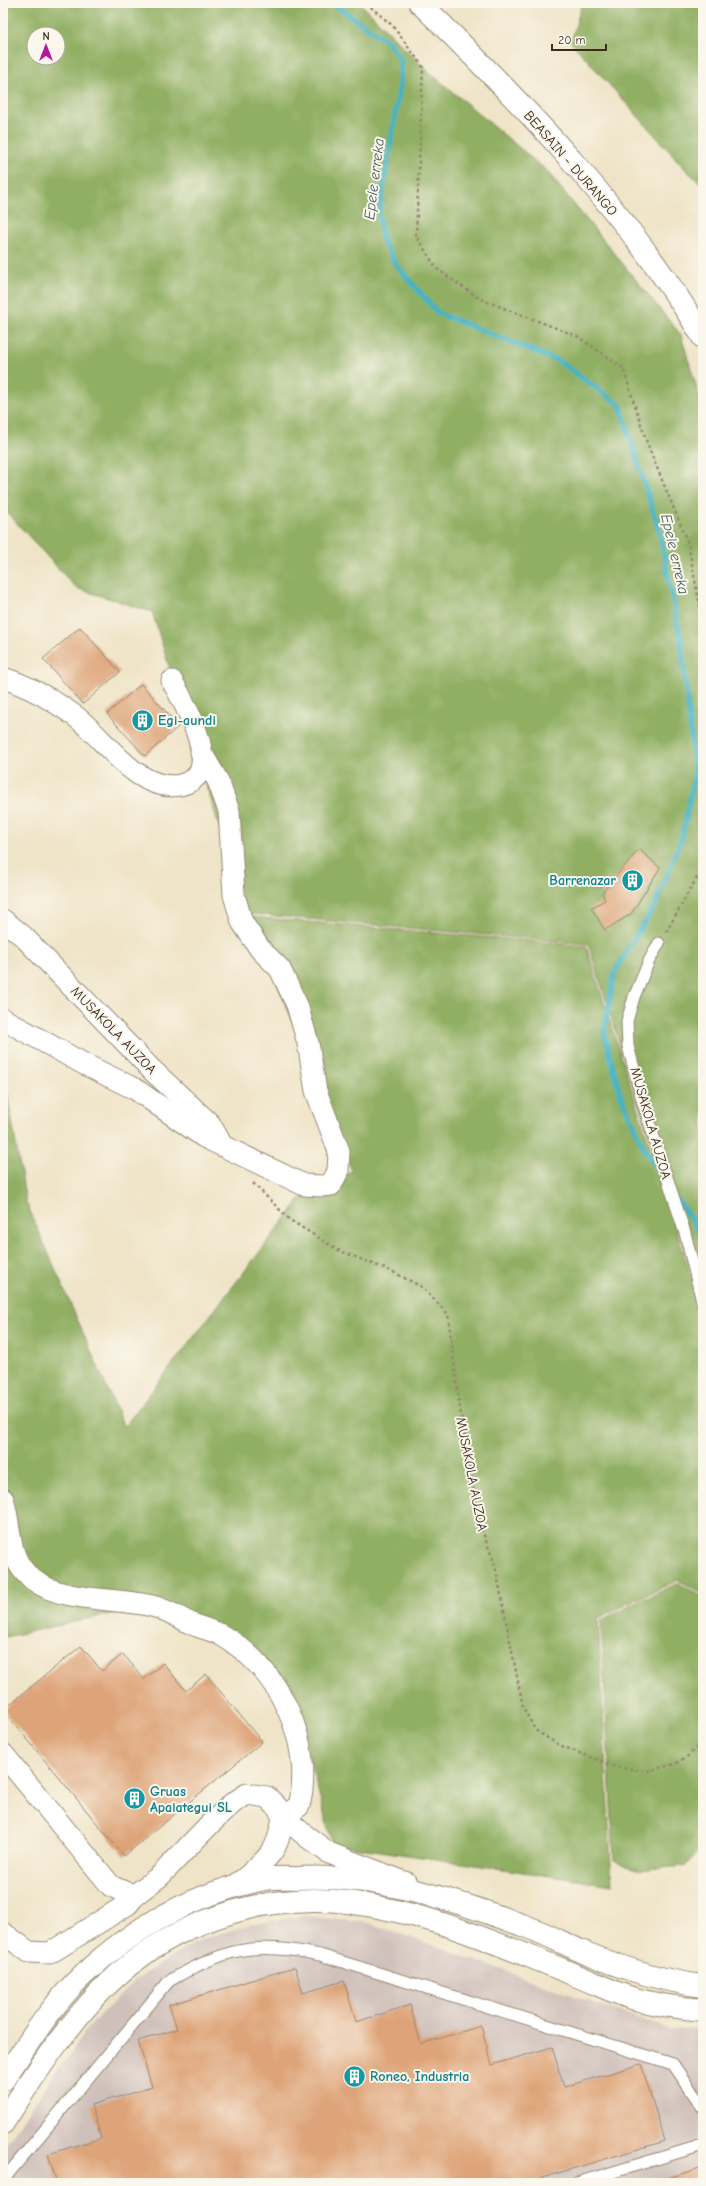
<svg xmlns="http://www.w3.org/2000/svg" width="706" height="2186" font-family="'Comic Neue',sans-serif">
<style>
.industrial{fill:#cfc0ba}
.forest{fill:#90af62;stroke:#666c40;fill-rule:evenodd}
.lines{fill:none;stroke-linecap:round;stroke-linejoin:round}
.stream{stroke:#46b4c2;stroke-width:5.5}
.building{fill:#dea479}
.service-casing{stroke:#958772;stroke-width:13}
.minor-casing{stroke:#958772;stroke-width:23}
.primary-casing{stroke:#958772;stroke-width:24}
.trunk-casing{stroke:#958772;stroke-width:24}
.path{stroke:#958772;stroke-width:2.5;stroke-dasharray:3 3;stroke-linecap:butt}
.service{stroke:#fff;stroke-width:11}
.minor{stroke:#fff;stroke-width:21}
.primary{stroke:#fff;stroke-width:22}
.trunk{stroke:#fff;stroke-width:22}
.labels{text-anchor:middle;stroke-width:4;stroke-linejoin:round;paint-order:stroke}
.street-label{font-size:14px;fill:#3b2a1e;stroke:#fbf7ec}
.culture-label{font-size:14px;font-weight:bold;fill:#0d838f;stroke:#fbf7ec;text-anchor:start}
.water-label{font-size:15px;font-style:italic;fill:#3f5a57;stroke:#fbf7ec}
</style>
<rect width="100%" height="100%" fill="#fbf7ec"/>
<filter id="ink" filterUnits="userSpaceOnUse"><feTurbulence type="fractalNoise" baseFrequency=".025" numOctaves="2"/><feDisplacementMap in="SourceGraphic" scale="8" xChannelSelector="R" yChannelSelector="G"/><feConvolveMatrix kernelMatrix="1 2 1 2 8 2 1 2 1" color-interpolation-filters="sRGB"/></filter>
<filter id="wash" filterUnits="userSpaceOnUse"><feTurbulence type="fractalNoise" baseFrequency=".012" numOctaves="4" result="noise"/><feDisplacementMap in="SourceGraphic" scale="16" xChannelSelector="R" yChannelSelector="G"/><feGaussianBlur stdDeviation="0.9" result="paint"/><feColorMatrix in="noise" values="0 0 0 0 0 0 0 0 0 0 0 0 0 0 0 0 0 1.4 0 .05"/><feComposite in="paint" operator="in"/></filter>
<g filter="url(#wash)">
<rect width="100%" height="100%" fill="#efe4c7"/>
<path class="industrial" d="M303,1916l66,7 302,107 32,-2v155h-700v-35l85,-120 48,-49 63,-39 54,-16z"/>
<g class="forest">
<path d="M3,3h357l63,64 123,103 135,165 22,74v895l-115,-360 -337,-30 -3,4 -96,-306 -76,-24 -73,-80zM34,34h24v24h-24z"/>
<path d="M582,3h121v182l-16,-14 -116,-129z"/>
<path d="M251,917l335,29 117,367v281l-25,-14 -80,38 14,267 -280,-41 -43,-164 -147,-73 -136,30 -3,-1v-567l23,133 98,225 182,-235 46,-21z"/>
<path d="M678,1583l25,14v249l-18,20 -49,4 -22,-10 -13,-240z"/>
</g>
<g class="lines">
<g class="stream">
<path d="M332,3l56,39 13,18 -1,25 -21,129 3,26 15,26 41,47 121,48 61,44 39,125 22,111 14,132 -13,64 -26,66 -41,68 -11,61 16,62 25,56 18,28"/>
<path d="M678,1200l25,37"/>
</g>
</g>
<g id="blocks">
<g class="building">
<path d="M80,627l40,45 -37,32 -40,-45z"/>
<path d="M141,684l38,42 -34,30 -38,-42z"/>
<path d="M639,849l21,19 -29,46 -26,16 -14,-22 14,-8 -3,-7z"/>
<path d="M81,1646l21,25 21,-17 21,25 19,-16 23,28 20,-17 56,68 -138,114 -121,-146z"/>
<path d="M295,1967l8,26 41,-12 12,41 54,-17 11,39 60,-18 11,39 60,-18 12,40 77,-23 24,77 -140,42h-468l-9,-29 53,-16 -10,-33 61,-18 -14,-46 39,-12 -8,-24z"/>
<path d="M703,2167v16h-51z"/>
</g>
</g>
</g>
<g filter="url(#ink)">
<use href="#blocks" fill-opacity="0" stroke="#958772" stroke-width="1"/>
<g class="lines">
<defs>
<g id="service">
<path d="M659,943l-10,18 -15,36 -7,24 1,25 15,57 42,130 18,72"/>
<path d="M3,2180l166,-199c58,-33 84,-40 151,-26l353,109 30,44"/>
<path d="M577,2183l126,-38"/>
</g>
<g id="minor">
<path d="M3,678c26,8 50,22 72,38 30,22 62,77 105,69 8,-2 13,-4 18,-11 15,-20 -15,-74 -26,-93"/>
<path d="M3,920l20,16 129,134 58,54 9,16"/>
<path d="M3,1019l81,45 51,25 69,48 100,48 18,1 9,-1 7,-14 1,-20 -23,-60 -8,-48 -11,-38 -17,-36 -20,-20 -18,-27 -8,-27 -5,-84 -11,-30 -17,-29"/>
<path d="M3,1499c9,28 3,60 29,80 30,24 84,18 120,27 14,3 26,11 38,17 10,5 22,7 31,12 57,31 94,108 78,171l-16,11c-2,11 -4,26 -12,36 -9,11 -26,26 -38,34"/>
<path d="M3,1754l108,132 16,7 9,1"/>
<path d="M3,1933l26,19 21,1 78,-49 8,-10 24,-18 50,-52 23,-21 14,-9 20,3 10,10 6,10 23,19 23,17 78,30"/>
</g>
<g id="primary">
<path d="M3,2080c25,-36 48,-75 80,-105 51,-48 112,-82 182,-96 10,-2 21,-1 31,-1 78,-4 154,20 226,47 23,8 44,20 66,29 37,15 75,27 115,32"/>
<path d="M3,2123c32,-49 64,-99 105,-139 55,-54 130,-83 206,-84 49,0 109,16 155,33 38,14 75,29 113,45 17,7 35,16 53,21 22,6 45,9 68,11"/>
</g>
<path id="trunk" d="M420,3c104,102 208,209 283,334"/>
</defs>
<use href="#service" class="service-casing"/>
<use href="#minor" class="minor-casing"/>
<use href="#primary" class="primary-casing"/>
<use href="#trunk" class="trunk-casing"/>
<g class="path">
<path d="M366,3l27,23 30,41 -7,169 21,33 43,30 97,37 46,32 25,78 40,97 15,80"/>
<path d="M666,932l37,-65"/>
<path d="M253,1183l37,37 48,30 53,21 31,16 26,27 11,88 20,120 16,43 28,142 12,23 24,15 57,22 31,4 28,-7 13,-8 15,-15"/>
</g>
<use href="#service" class="service"/>
<use href="#minor" class="minor"/>
<use href="#primary" class="primary"/>
<use href="#trunk" class="trunk"/>
</g>
</g>
<defs>
<symbol id="building-disc" viewBox="-11 -11 22 22"><circle r="9.5" fill="#0f9aa8" stroke="#fbf7ec"/><path d="M-4-6H4V6H1V3H-1V6H-4ZM-2.5-4.3h1.7v1.8h-1.7ZM.8-4.3h1.7v1.8H.8ZM-2.5-1h1.7V.8h-1.7ZM.8-1h1.7V.8H.8Z" fill="#fff"/></symbol>
</defs>
<g fill-rule="evenodd">
<use href="#building-disc" x="130" y="708" width="25" height="25"/>
<use href="#building-disc" x="620" y="868" width="25" height="25"/>
<use href="#building-disc" x="122" y="1786" width="25" height="25"/>
<use href="#building-disc" x="342" y="2064" width="25" height="25"/>
</g>
<g class="labels">
<g class="street-label">
<text transform="translate(571 163) rotate(49)" y="5">BEASAIN - DURANGO</text>
<text transform="translate(114 1030) rotate(46)" y="5">MUSAKOLA AUZOA</text>
<text transform="translate(651 1123) rotate(74)" y="5">MUSAKOLA AUZOA</text>
<text transform="translate(472 1474) rotate(79)" y="5">MUSAKOLA AUZOA</text>
</g>
<g class="culture-label">
<text x="158" y="725">Egi-aundi</text>
<text x="616" y="885" text-anchor="end">Barrenazar</text>
<text x="150" y="1796">Gruas<tspan x="150" dy="16">Apalategui SL</tspan></text>
<text x="370" y="2081">Roneo, Industria</text>
</g>
<g class="water-label">
<text transform="translate(374 179) rotate(-83)" y="5">Epele erreka</text>
<text transform="translate(675 554) rotate(77)" y="5">Epele erreka</text>
</g>
</g>
<rect width="706" height="2186" fill="none" stroke="#fbf7ec" stroke-width="16"/>
<g transform="translate(46 46)"><circle r="19" fill="#fbf7ec" stroke="#aea59a"/>
<path d="M0-3L7 15L0 10L-7 15Z" fill="#b5179e"/>
<text y="-6" font-size="11" font-weight="bold" text-anchor="middle" fill="#3b2a1e">N</text>
</g>
<path d="M552 44v6h54v-6" fill="none" stroke="#3b2a1e" stroke-width="2"/>
<text x="558" y="44" font-size="12" fill="#3b2a1e" stroke="#fbf7ec" stroke-width="3" paint-order="stroke">20 m</text>
</svg>
